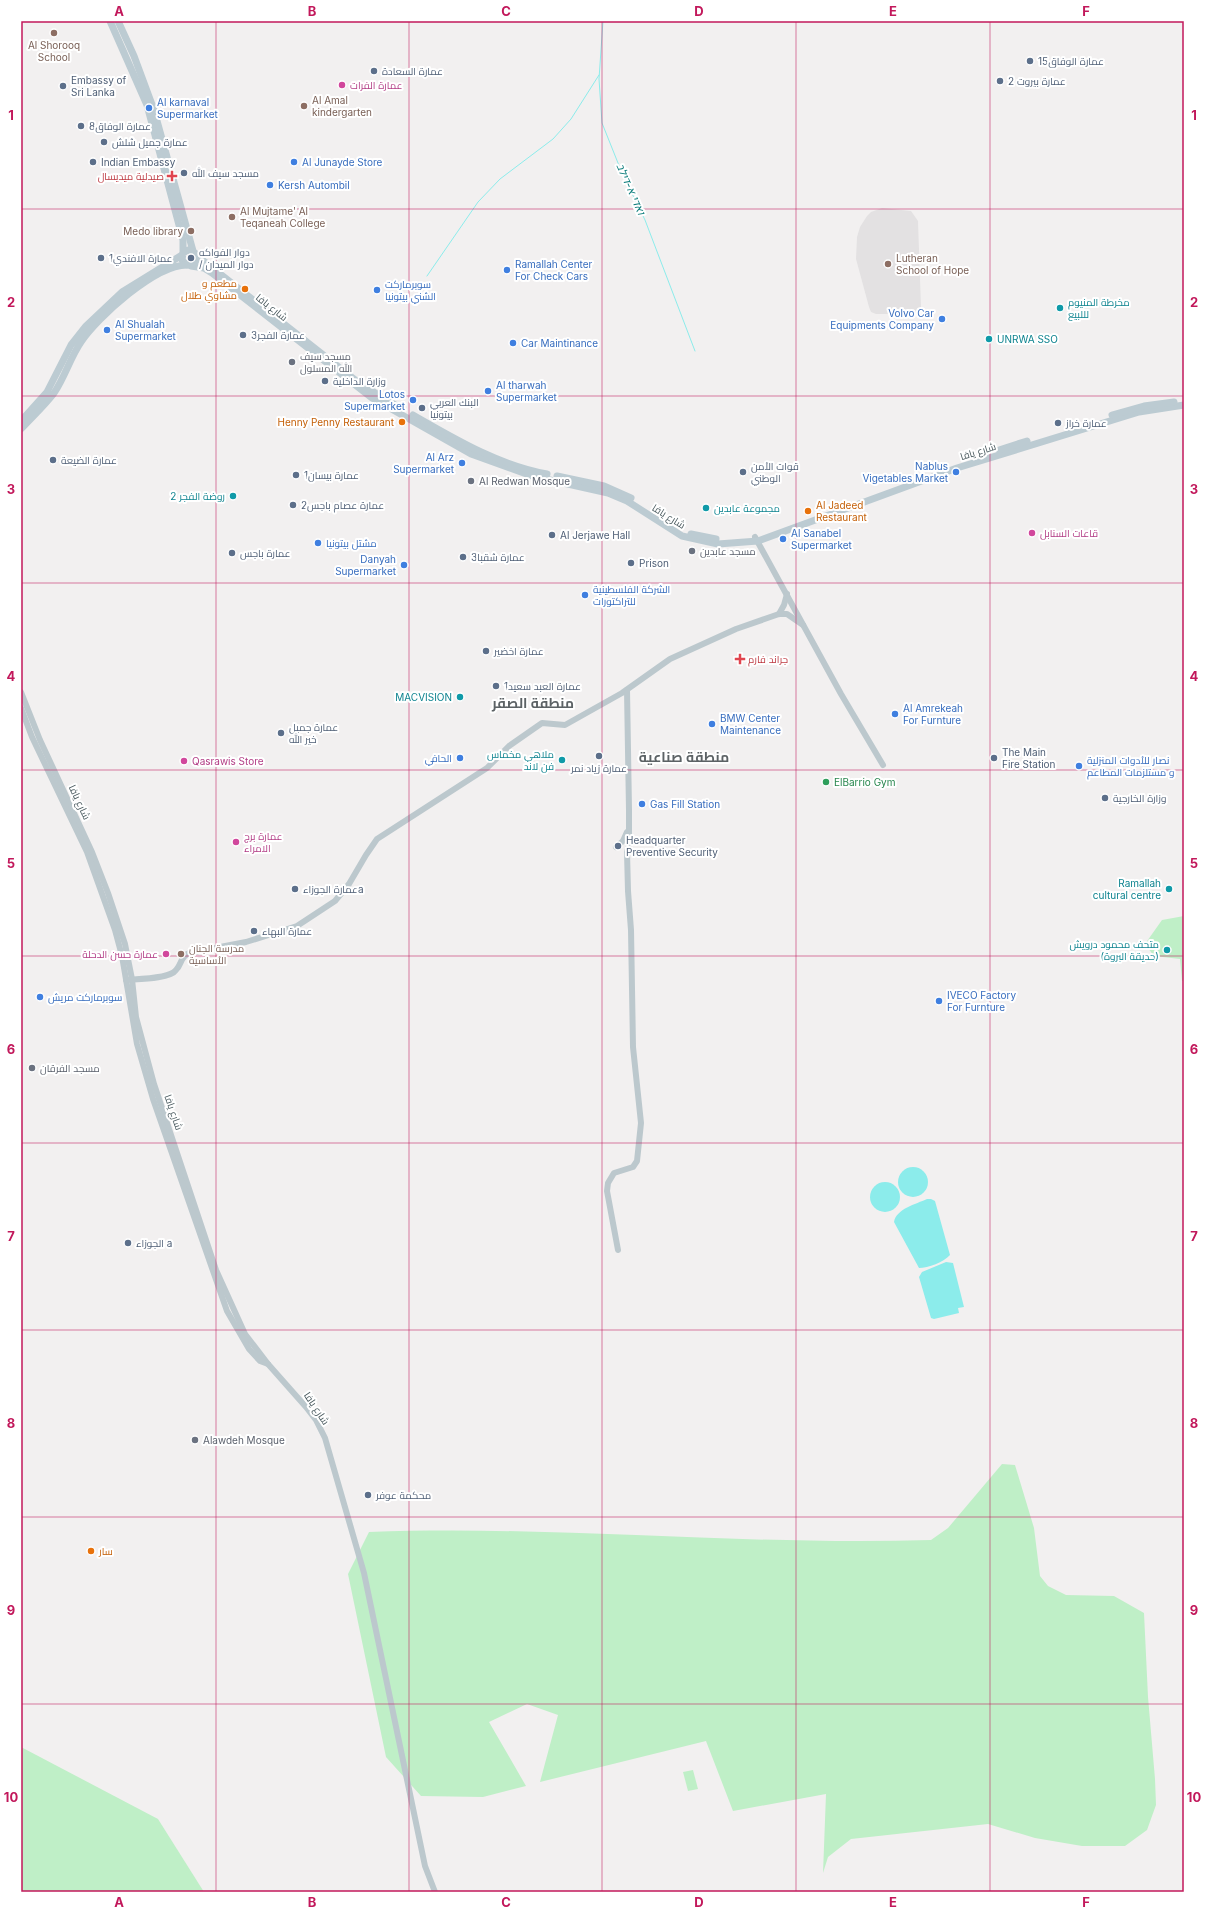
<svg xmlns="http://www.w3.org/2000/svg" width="1205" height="1913" font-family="Inter,Cairo,Heebo,sans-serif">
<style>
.education{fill:#e3e1e2}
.green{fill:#bfefc7}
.water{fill:#8ceceb}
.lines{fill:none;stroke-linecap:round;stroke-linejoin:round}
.stream{stroke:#8ceceb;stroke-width:1}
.tertiary{stroke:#bcc8cd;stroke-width:6}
.secondary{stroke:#bccbd2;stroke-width:7}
.grid{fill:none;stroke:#c2185b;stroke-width:1;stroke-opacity:0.55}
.education-dot{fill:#8d6e63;stroke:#fff;stroke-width:1.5}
.service-dot{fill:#5c6f8a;stroke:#fff;stroke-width:1.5}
.hotel-dot{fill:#d1479c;stroke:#fff;stroke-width:1.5}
.shop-dot{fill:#3f7fe0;stroke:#fff;stroke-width:1.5}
.health-dot{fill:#e0444e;stroke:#fff;stroke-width:1.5}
.food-dot{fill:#e8710a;stroke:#fff;stroke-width:1.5}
.culture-dot{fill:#0f9aa8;stroke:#fff;stroke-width:1.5}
.worship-dot{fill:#6b7280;stroke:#fff;stroke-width:1.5}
.leisure-dot{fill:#2e9e5b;stroke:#fff;stroke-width:1.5}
.labels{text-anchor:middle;stroke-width:4;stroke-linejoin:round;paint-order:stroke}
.education-label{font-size:10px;fill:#785e54;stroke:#fff;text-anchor:start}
.service-label{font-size:10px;fill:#4e5e75;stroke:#fff;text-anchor:start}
.hotel-label{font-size:10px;fill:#b23c85;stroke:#fff;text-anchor:start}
.shop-label{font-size:10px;fill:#366cbe;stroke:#fff;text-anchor:start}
.health-label{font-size:10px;fill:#be3a42;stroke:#fff;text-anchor:end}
.food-label{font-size:10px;fill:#c56008;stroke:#fff;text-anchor:end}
.culture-label{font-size:10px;fill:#0d838f;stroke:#fff;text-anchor:end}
.street-label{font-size:10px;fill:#48585d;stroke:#fff}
.worship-label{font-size:10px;fill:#5b616d;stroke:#fff;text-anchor:start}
.leisure-label{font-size:10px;fill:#27864d;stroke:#fff;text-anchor:start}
.water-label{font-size:11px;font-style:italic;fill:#0e7e7c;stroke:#fff}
.district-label{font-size:14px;font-weight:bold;fill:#5c6265;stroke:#fff}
.neatline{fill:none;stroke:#c2185b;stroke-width:1.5}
.grid-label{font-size:13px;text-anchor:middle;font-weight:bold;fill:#c2185b}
</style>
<rect width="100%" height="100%" fill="#f2f0f0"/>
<path class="education" d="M882,208l29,3 7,10 3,86 -6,7h-39l-5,-2 -2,-5 -13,-48 1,-22 3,-10 7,-11 4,-4z"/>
<g class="green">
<path d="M1184,916v65h-2l-2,-22 -26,-3 -9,-12 17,-24z"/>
<path d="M1002,1464l13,1 19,63 6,48 8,10 18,9 48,1 30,17 4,84 7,82 1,26 -9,25 -22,16h-43l-47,-8 -47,-14 -137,15 -23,18 -5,16 3,-79 -93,17 -27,-70 -166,41 18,-67 -31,-11 -38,18 37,64 -43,11 -62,-1 -35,-39 -38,-183 21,-42c187,-7 375,14 562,8l17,-12z"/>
<path d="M21,1747l137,72 46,73h-183z"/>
<path d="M693,1770l5,19 -10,2 -5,-19z"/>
</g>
<g class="water">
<circle cx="913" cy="1182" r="15"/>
<circle cx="885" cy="1197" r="15"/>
<path d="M927,1199h4l4,2 15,54c-6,7 -22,13 -31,13l-25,-46c2,-13 22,-18 33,-23z"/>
<path d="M946,1262l7,1 11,44 -6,1 1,5 -25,6 -3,-1 -12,-41 3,-5z"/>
</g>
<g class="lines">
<g class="stream">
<path d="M603,21l-4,58 3,44 20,50 23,47 50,131"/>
<path d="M427,276l51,-74 22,-23 53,-40 18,-20 28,-44"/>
</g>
<g class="tertiary">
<path d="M755,537l86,157 42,71"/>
<path d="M779,614l5,-9 3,-11"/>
<path d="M21,692l19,48 52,112 16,41 17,51 7,35 4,38 18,67 62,186 29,64 23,30 38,43 10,13 9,18 39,135 61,293 10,26"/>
<path d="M21,708l11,29 55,115 28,78 7,26 15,88 16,55 74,212 22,38 11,12 8,3"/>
<path d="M616,847l7,-6 4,-9"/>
<path d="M126,980c11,-1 44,-1 50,-10 6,-6 4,-13 13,-17l57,-11 51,-16 38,-25 14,-17 17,-29 11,-16 110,-71 22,-22 33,-23 23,2 57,-32 48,-34 66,-30 43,-15h8l16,11"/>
<path d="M618,1250l-11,-59 1,-8 6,-10 19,-6 4,-6 4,-38 -8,-76 -2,-117 -3,-39 -1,-39 2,-7v-35l-2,-120"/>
</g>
<g class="secondary">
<path d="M110,21l37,84 36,135v13l-1,7 5,5 7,-1 3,-4 -2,-7 -7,-3 -5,3"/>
<path d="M118,21l16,35 20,54 39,141"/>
<path d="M196,255l163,128 41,25"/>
<path d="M191,266l13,2 8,5 160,125 99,56 61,22 76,17 19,8 55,35 36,8 40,-3 199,-73 182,-56 45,-7"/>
<path d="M413,415c42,24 85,50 134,59"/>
<path d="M1112,415l32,-9 30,-4"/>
<path d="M21,421l26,-29 24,-47 15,-19 36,-34 60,-37"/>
<path d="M21,429c11,-12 23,-23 33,-36 11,-16 16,-35 27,-51 17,-25 74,-77 106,-77"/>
<path d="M999,450l28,-9"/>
<path d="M557,476l47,10 27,12"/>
<path d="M691,534l25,5"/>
</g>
</g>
<path class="grid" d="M216,21v1871M409,21v1871M602,21v1871M796,21v1871M990,21v1871M21,209h1163M21,396h1163M21,583h1163M21,770h1163M21,956h1163M21,1143h1163M21,1330h1163M21,1517h1163M21,1704h1163"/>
<g class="education-dot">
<circle cx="54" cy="33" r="4"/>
<circle cx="304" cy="106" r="4"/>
<circle cx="232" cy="217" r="4"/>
<circle cx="191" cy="231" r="4"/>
<circle cx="888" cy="264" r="4"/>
<circle cx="181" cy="954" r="4"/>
</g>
<g class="service-dot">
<circle cx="1030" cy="61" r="4"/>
<circle cx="374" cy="71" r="4"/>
<circle cx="1000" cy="81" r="4"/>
<circle cx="63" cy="86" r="4"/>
<circle cx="81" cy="126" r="4"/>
<circle cx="104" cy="142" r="4"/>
<circle cx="93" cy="162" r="4"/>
<circle cx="184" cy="173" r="4"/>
<circle cx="101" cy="258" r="4"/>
<circle cx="191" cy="258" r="4"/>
<circle cx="243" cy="335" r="4"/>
<circle cx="325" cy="381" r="4"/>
<circle cx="422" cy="408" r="4"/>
<circle cx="1058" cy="423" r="4"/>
<circle cx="53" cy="460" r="4"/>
<circle cx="743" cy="472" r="4"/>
<circle cx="296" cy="475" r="4"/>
<circle cx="293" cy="505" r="4"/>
<circle cx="552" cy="535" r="4"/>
<circle cx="232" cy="553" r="4"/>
<circle cx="463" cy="557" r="4"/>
<circle cx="631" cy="563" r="4"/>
<circle cx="486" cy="651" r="4"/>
<circle cx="496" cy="686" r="4"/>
<circle cx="281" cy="733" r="4"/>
<circle cx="599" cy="756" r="4"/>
<circle cx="994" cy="758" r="4"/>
<circle cx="1105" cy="798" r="4"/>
<circle cx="618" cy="846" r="4"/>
<circle cx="295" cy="889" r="4"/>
<circle cx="254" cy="931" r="4"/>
<circle cx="128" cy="1243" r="4"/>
<circle cx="368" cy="1495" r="4"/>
</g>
<g class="hotel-dot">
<circle cx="342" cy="85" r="4"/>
<circle cx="1032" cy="533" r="4"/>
<circle cx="184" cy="761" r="4"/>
<circle cx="236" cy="842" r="4"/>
<circle cx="166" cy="954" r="4"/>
</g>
<g class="shop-dot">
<circle cx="149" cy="108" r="4"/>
<circle cx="294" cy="162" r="4"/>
<circle cx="270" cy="185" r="4"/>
<circle cx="507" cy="270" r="4"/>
<circle cx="377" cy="290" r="4"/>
<circle cx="942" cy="319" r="4"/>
<circle cx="107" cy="330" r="4"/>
<circle cx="513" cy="343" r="4"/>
<circle cx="488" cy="391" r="4"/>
<circle cx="413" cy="400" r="4"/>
<circle cx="462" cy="463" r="4"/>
<circle cx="956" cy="472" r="4"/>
<circle cx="783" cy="539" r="4"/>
<circle cx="318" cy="543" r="4"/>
<circle cx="404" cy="565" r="4"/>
<circle cx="585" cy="595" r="4"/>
<circle cx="895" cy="714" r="4"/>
<circle cx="712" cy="724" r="4"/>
<circle cx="460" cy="758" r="4"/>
<circle cx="1079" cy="766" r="4"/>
<circle cx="642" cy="804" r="4"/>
<circle cx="40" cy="997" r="4"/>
<circle cx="939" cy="1001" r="4"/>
</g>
<g class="health-dot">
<path d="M170 170h4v4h4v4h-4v4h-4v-4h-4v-4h4z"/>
<path d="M738 653h4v4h4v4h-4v4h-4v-4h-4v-4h4z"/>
</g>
<g class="food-dot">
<circle cx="245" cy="289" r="4"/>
<circle cx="402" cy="422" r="4"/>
<circle cx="808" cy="511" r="4"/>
<circle cx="91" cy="1551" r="4"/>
</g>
<g class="culture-dot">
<circle cx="1060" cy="308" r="4"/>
<circle cx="989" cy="339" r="4"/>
<circle cx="233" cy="496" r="4"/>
<circle cx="706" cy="508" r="4"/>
<circle cx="460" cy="697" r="4"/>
<circle cx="562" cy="760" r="4"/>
<circle cx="1169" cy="889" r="4"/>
<circle cx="1167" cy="950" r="4"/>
</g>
<g class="worship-dot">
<circle cx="292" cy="362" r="4"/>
<circle cx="471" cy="481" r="4"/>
<circle cx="692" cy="551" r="4"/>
<circle cx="32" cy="1068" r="4"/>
<circle cx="195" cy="1440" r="4"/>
</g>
<circle class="leisure-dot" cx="826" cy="782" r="4"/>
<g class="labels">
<g class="education-label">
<text x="54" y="49" text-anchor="middle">Al Shorooq<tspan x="54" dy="12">School</tspan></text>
<text x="312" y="104">Al Amal<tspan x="312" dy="12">kindergarten</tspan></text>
<text x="240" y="215">Al Mujtame' Al<tspan x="240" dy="12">Teqaneah College</tspan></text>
<text x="183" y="235" text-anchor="end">Medo library</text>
<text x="896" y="262">Lutheran<tspan x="896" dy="12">School of Hope</tspan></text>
<text x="189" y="952">مدرسة الجنان<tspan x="189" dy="12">الأساسية</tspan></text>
</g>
<g class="service-label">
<text x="1038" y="65">عمارة الوفاق15</text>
<text x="382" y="75">عمارة السعادة</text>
<text x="71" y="84">Embassy of<tspan x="71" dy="12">Sri Lanka</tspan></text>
<text x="1008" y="85">عمارة بيروت 2</text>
<text x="89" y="130">عمارة الوفاق8</text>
<text x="112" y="146">عمارة جميل شلش</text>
<text x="101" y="166">Indian Embassy</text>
<text x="192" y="177">مسجد سيف الله</text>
<text x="199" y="256">دوار الفواكه<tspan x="199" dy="12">/ دوار الميدان</tspan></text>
<text x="109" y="262">عمارة الافندي1</text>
<text x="251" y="339">عمارة الفجر3</text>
<text x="333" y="385">وزارة الداخلية</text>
<text x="430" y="406">البنك العربي<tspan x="430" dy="12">بيتونيا</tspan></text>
<text x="1066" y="427">عمارة خراز</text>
<text x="61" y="464">عمارة الضيعة</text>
<text x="751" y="470">قوات الأمن<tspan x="751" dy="12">الوطني</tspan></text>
<text x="304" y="479">عمارة بيسان1</text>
<text x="301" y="509">عمارة عصام باجس2</text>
<text x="560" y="539">Al Jerjawe Hall</text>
<text x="240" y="557">عمارة باجس</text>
<text x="471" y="561">عمارة شقبا3</text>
<text x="639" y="567">Prison</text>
<text x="494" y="655">عمارة اخضير</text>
<text x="504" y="690">عمارة العبد سعيد1</text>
<text x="289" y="731">عمارة جميل<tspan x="289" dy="12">خير الله</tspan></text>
<text x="1002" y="756">The Main<tspan x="1002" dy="12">Fire Station</tspan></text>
<text x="599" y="772" text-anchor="middle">عمارة زياد نمر</text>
<text x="1113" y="802">وزارة الخارجية</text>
<text x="626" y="844">Headquarter<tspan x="626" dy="12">Preventive Security</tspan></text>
<text x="303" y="893">عمارة الجوزاءa</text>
<text x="262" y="935">عمارة البهاء</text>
<text x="136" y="1247">الجوزاء a</text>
<text x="376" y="1499">محكمة عوفر</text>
</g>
<g class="hotel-label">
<text x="350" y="89">عمارة الفرات</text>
<text x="1040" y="537">قاعات السنابل</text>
<text x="192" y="765">Qasrawis Store</text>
<text x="244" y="840">عمارة برج<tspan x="244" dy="12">الامراء</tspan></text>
<text x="158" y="958" text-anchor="end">عمارة حسن الدحلة</text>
</g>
<g class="shop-label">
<text x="157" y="106">Al karnaval<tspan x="157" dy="12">Supermarket</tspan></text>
<text x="302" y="166">Al Junayde Store</text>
<text x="278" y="189">Kersh Autombil</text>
<text x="515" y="268">Ramallah Center<tspan x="515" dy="12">For Check Cars</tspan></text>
<text x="385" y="288">سوبرماركت<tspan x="385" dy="12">الشني بيتونيا</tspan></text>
<text x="934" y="317" text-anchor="end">Volvo Car<tspan x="934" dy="12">Equipments Company</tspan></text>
<text x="115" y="328">Al Shualah<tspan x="115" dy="12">Supermarket</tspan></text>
<text x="521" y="347">Car Maintinance</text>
<text x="496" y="389">Al tharwah<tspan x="496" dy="12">Supermarket</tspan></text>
<text x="405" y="398" text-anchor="end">Lotos<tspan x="405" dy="12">Supermarket</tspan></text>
<text x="454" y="461" text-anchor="end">Al Arz<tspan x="454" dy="12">Supermarket</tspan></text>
<text x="948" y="470" text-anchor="end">Nablus<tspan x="948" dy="12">Vigetables Market</tspan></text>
<text x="791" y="537">Al Sanabel<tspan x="791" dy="12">Supermarket</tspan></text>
<text x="326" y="547">مشتل بيتونيا</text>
<text x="396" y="563" text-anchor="end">Danyah<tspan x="396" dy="12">Supermarket</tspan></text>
<text x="593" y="593">الشركة الفلسطينية<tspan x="593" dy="12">للتراكتورات</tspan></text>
<text x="903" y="712">Al Amrekeah<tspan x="903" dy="12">For Furnture</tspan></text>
<text x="720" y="722">BMW Center<tspan x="720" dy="12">Maintenance</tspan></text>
<text x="452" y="762" text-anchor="end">الحافي</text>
<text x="1087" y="764">نصار للأدوات المنزلية<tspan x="1087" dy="12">و مستلزمات المطاعم</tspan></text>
<text x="650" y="808">Gas Fill Station</text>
<text x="947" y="999">IVECO Factory<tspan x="947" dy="12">For Furnture</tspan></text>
<text x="48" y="1001">سوبرماركت مريش</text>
</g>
<g class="health-label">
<text x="164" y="180">صيدلية ميديسال</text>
<text x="748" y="663" text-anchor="start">جراند فارم</text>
</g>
<g class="food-label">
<text x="237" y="287">مطعم و<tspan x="237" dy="12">مشاوي طلال</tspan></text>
<text x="394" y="426">Henny Penny Restaurant</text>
<text x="816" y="509" text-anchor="start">Al Jadeed<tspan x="816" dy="12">Restaurant</tspan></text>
<text x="99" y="1555" text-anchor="start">سار</text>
</g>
<g class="culture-label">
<text x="1068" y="306" text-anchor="start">مخرطة المنيوم<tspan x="1068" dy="12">لللبيع</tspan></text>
<text x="997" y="343" text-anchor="start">UNRWA SSO</text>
<text x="225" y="500">روضة الفجر 2</text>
<text x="714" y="512" text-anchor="start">مجموعة عابدين</text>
<text x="452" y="701">MACVISION</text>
<text x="554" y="758">ملاهي مخماس<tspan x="554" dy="12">فن لاند</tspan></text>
<text x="1161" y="887">Ramallah<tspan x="1161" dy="12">cultural centre</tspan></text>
<text x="1159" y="948">متحف محمود درويش<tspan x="1159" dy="12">(حديقة البروة)</tspan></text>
</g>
<g class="street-label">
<text transform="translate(272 307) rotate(38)" y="4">شارع يافا</text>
<text transform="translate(978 451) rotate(-17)" y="4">شارع يافا</text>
<text transform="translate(669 516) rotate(32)" y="4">شارع يافا</text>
<text transform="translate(80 802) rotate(65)" y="4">شارع يافا</text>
<text transform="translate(174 1112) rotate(71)" y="4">شارع يافا</text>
<text transform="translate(317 1408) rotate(56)" y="4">شارع يافا</text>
</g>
<g class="worship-label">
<text x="300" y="360">مسجد سيف<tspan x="300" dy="12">الله المسلول</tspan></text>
<text x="479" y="485">Al Redwan Mosque</text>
<text x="700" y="555">مسجد عابدين</text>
<text x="40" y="1072">مسجد الفرقان</text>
<text x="203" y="1444">Alawdeh Mosque</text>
</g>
<g class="leisure-label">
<text x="834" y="786">ElBarrio Gym</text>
</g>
<g class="water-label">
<text transform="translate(631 189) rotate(66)" y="4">ואדי א-דילב</text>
</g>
<g class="district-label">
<text x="533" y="708">منطقة الصقر</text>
<text x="684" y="762">منطقة صناعية</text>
</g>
</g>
<rect width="1205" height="1913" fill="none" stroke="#ffffff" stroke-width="44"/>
<rect x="22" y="22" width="1161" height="1869" class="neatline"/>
<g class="grid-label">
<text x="119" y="16">A</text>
<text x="312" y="16">B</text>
<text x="506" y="16">C</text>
<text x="699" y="16">D</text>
<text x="893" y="16">E</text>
<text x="1086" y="16">F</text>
<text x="11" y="120">1</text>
<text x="1194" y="120">1</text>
<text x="11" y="307">2</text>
<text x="1194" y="307">2</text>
<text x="11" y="494">3</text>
<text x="1194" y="494">3</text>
<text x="11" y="681">4</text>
<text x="1194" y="681">4</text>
<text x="11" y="868">5</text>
<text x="1194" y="868">5</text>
<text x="11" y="1054">6</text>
<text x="1194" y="1054">6</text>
<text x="11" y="1241">7</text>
<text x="1194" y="1241">7</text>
<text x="11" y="1428">8</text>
<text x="1194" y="1428">8</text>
<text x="11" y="1615">9</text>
<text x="1194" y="1615">9</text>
<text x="11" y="1802">10</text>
<text x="1194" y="1802">10</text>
<text x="119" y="1907">A</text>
<text x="312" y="1907">B</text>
<text x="506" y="1907">C</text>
<text x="699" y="1907">D</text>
<text x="893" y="1907">E</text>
<text x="1086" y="1907">F</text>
</g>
</svg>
